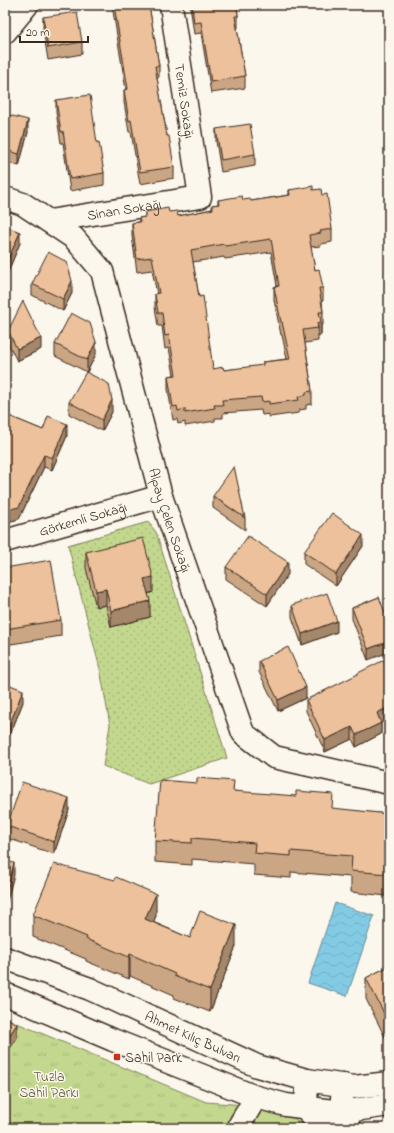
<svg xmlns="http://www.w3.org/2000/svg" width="394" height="1133" font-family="'Indie Flower',sans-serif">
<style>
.grass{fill:url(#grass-tufts);stroke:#7f8156}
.garden{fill:url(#garden-dots);stroke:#7f8156}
.water{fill:url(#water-waves);stroke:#668b95}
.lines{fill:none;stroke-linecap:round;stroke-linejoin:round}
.minor-casing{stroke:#3b2a1e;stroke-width:25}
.major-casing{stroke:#3b2a1e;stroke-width:25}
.minor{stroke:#fbf7ec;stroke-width:22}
.major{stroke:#fbf7ec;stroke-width:22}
.wall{fill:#cba685;stroke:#3b2a1e;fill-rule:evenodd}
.shaded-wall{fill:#a5876c;stroke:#3b2a1e}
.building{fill:#ecc19b;stroke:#3b2a1e;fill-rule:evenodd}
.poi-dot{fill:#c8321e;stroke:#fbf7ec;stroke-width:1.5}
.labels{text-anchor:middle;stroke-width:3;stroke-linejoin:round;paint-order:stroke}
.street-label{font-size:14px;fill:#3b2a1e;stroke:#fbf7ec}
.poi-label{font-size:14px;fill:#3b2a1e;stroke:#fbf7ec;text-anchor:start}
.park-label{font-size:14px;fill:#5d563a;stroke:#fbf7ec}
</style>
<defs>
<pattern id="grass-tufts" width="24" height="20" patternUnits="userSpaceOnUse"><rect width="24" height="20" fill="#c3d88e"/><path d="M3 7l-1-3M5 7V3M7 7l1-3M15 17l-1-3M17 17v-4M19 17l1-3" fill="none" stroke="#a8ba7a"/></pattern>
<pattern id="garden-dots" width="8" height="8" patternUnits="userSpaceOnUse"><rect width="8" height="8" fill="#c3d88e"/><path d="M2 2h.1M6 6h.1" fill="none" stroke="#a8ba7a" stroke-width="1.8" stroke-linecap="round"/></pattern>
<pattern id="water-waves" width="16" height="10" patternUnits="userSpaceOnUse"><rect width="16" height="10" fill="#83cbe4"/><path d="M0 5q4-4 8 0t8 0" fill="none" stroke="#72aec3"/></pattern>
</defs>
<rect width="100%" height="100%" fill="#fbf7ec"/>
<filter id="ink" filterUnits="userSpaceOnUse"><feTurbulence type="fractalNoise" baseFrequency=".025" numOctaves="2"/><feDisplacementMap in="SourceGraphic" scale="8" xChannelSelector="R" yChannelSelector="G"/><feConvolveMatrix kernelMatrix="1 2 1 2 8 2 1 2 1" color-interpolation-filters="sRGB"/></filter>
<g filter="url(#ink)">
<path class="grass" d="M5,1018l201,84 64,5 19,7 17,14h-301z"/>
<path class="garden" d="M148,522l8,10 71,226 -78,26 -46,-18 7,-41 -10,-56 -32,-124z"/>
<path class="water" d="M335,903l39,13 -27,80 -39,-13z"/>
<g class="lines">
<defs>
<g id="minor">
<path d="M5,32l22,-27"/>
<path id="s1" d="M5,198l18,6 51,34 28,33 59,225 82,237 31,24 115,26"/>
<path id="s2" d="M49,221l151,-24 -29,-192"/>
<path id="s3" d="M5,541l156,-45"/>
<path d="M307,1080l-1,28 15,20"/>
<path d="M343,1085l-2,27 9,16"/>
<path d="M240,1124l16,-27"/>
</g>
<g id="major">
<path id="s4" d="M5,958l85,31 167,77 50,14 47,7 35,-4"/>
<path d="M5,994l108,46 143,57 30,8 55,7 48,-7"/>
</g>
</defs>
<use href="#minor" class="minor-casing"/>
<use href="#major" class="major-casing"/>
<use href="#minor" class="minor"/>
<use href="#major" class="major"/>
</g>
<g class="wall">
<path d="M112,5h37l10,61v11l-2,1 10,58 7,31v11l-34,6 -9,-52h-2l-5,-30v-12h2z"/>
<path d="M190,5h47l1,11v12h-1l8,48v12l-34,5 -10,-60 -7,1z"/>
<path d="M43,17l39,25v12l-34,6 -5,-31z"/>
<path d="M56,100l41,43 7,30v12l-34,6 -7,-48h-2l-5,-31z"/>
<path d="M5,114l23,18 -9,34 -14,-4z"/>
<path d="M216,129l39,25v12l-34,6 -5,-31z"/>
<path d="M289,190h24l9,5 10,34v13l-11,2v2l-10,1 4,23 8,18v13h-1l1,11v13h-2v10l-3,1v5l-13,2 7,48v13l-6,1v4l-7,1v3l-30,4v-3l-7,1 -1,-5 -38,3v5h-8v3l-30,5v-4l-7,2 -1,-5 -4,1 -5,-31v-13l6,-1 -5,-27 -4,1 -3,-23h-4l-3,-19v-13h2l-5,-24 -15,2 -5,-36v-13l7,-1v-4l6,-1v-5h24l9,4 34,-7v-4l6,-1v-4h25l8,1 38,-6zM271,252l6,34 -3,1v13l7,35h1l5,24 -24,3v4l-39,4 -11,-1 -14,-72 -6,-35 31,-5 1,2z"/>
<path d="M5,226l15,17 -13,31 -2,-1z"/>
<path d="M32,284l40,9 -9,18 -31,-16z"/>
<path d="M8,331l33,18 -24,12 -9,-18z"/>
<path d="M55,344l41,10 -9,18 -32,-16z"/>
<path d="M69,402l43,10 -10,19 -33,-17z"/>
<path d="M5,405l4,11 34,14 24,6 -15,34 -8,-3 -25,52 -12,3 -2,-1z"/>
<path d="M213,496l32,22v12l-32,-22z"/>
<path d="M363,546l-27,40 -32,-22v-12z"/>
<path d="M86,552l67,40 -5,2 2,23 -39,10 -5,-22 -10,2 -10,-39z"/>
<path d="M226,567l62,7 -21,32 -41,-27z"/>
<path d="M5,568l56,52v16l-56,9z"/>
<path d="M379,597l-11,63 -16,-41v-11z"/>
<path d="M292,605l45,27 -35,13 -10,-28z"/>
<path d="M259,661l47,37 -28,13 -19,-39z"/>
<path d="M358,673l31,46 -8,3v12l-25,13 -4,-8 -27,13 -19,-41v-11l52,-25z"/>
<path d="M5,683l18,19 -13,33 -5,-2z"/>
<path d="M234,791l99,18 56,5v89l-2,-1v-6l-36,-4v-15l-60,-5v6l-37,-3v-11l-62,-5v6l-37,-3v-21z"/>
<path d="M69,810l-15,44 -47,-16v-12z"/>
<path d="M115,880l41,36 -3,6 37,16 46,8 -26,66 -36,-14v-3l-44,-19 -1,3 -43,-18v-2l-53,-22v-22z"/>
<path d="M389,966v79l-23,-46v-21z"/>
</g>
<g class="shaded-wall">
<path d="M28,120v12l-9,34v-12z"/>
<path d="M20,232v11l-13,31v-12z"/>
<path d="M72,281v12l-9,18v-12z"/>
<path d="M321,322v13l-3,1v-8l-1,-5z"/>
<path d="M41,338v11l-24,12v-12z"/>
<path d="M96,342v12l-9,18v-12z"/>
<path d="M112,400v12l-10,19v-11z"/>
<path d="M67,424v12l-15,34v-12z"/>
<path d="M44,455v12l-25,52 -12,3v-12z"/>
<path d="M363,535v11l-27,40v-12z"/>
<path d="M288,562v12l-21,32v-12z"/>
<path d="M153,577v15l-9,3v-16z"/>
<path d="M106,589v16l-10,2v-16z"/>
<path d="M150,601v16l-39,10v-16z"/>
<path d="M337,621v11l-35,13v-11z"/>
<path d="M389,641v11l-21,8v-11z"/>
<path d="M306,687v11l-28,13v-11z"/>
<path d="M23,690v12l-13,33v-11z"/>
<path d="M389,707v12l-12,6v-12z"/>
<path d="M381,723v11l-25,13v-12z"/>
<path d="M352,727v12l-27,13v-12z"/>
<path d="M69,798v12l-15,44v-12z"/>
<path d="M14,863v12l-9,34v-11z"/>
<path d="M156,894v22l-11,24v-21z"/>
<path d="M236,925v21l-26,66v-22z"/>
<path d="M130,954v22l-1,3v-22z"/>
<path d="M17,1024v14l-12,18v-14z"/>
</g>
<g class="building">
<path d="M114,5h35l10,61h-4l12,70h2l5,31 -34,5 -9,-52 -2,1 -5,-31 4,-1z"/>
<path d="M192,5h45l1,11h-3l10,60 -34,6 -10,-60 -7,1z"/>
<path d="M77,12l5,30 -34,6 -5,-31z"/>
<path d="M90,95l7,48 2,-1 5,31 -34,6 -7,-48 -2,1 -5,-32z"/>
<path d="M5,114l23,6 -9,34 -14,-4z"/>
<path d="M250,124l5,30 -34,6 -5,-31z"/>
<path d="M313,186v4l8,-1 1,6 5,-1 5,35 -12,2 1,2 -12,2 6,35 4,-1 4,19h-4l4,24h-4l2,10 -4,1 1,5 -15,2 9,61 -6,1v3l-8,2 1,3 -30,4v-3l-7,1 -1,-5 -39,3 1,5h-9l1,3 -30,5v-4l-7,2 -1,-5 -4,1 -5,-31 8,-1 -7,-40 -4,1 -3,-23h-4l-3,-19 4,-1 -7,-36 -15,2 -5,-36 8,-1 -1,-4 6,-1v-5l23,-4 1,4 8,-1 1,5 35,-7 -1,-4 7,-1 -1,-4 24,-4 1,4 7,-1 1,2 39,-6 -1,-5zM271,239l8,47 -5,1 7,35h1l8,37 -27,3v3l-39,5 -1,-3 -10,2 -10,-73 -4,1 -8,-47 33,-6 1,2z"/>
<path d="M5,226l15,6 -13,30 -2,-1z"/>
<path d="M48,252l19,10 5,19 -9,18 -31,-15z"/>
<path d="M23,301l18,37 -24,11 -9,-18z"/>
<path d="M71,313l19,10 6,19 -9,18 -32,-16z"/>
<path d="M86,372l23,12 3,16 -10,20 -33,-18z"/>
<path d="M5,405l4,11 34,14 5,-14 19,8 -15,34 -8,-3 -25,52 -12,3 -2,-1z"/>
<path d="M234,466l11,52 -32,-22z"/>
<path d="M332,513l31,22 -27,39 -32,-22z"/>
<path d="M248,536l40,26 -21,32 -41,-27z"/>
<path d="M143,538l10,39 -9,2 6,22 -39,10 -5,-22 -10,2 -10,-39z"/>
<path d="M51,560l10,60 -56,9v-61z"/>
<path d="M327,593l10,28 -35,13 -10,-29z"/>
<path d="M379,597l10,26v18l-21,8 -16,-41z"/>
<path d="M288,647l18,40 -28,13 -19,-39z"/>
<path d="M384,660l5,11v36l-12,6 4,10 -25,12 -4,-8 -27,13 -19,-40 52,-26v-1z"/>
<path d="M5,683l18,7 -13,34 -5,-2z"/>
<path d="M197,778l37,3 -1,10 63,5v-5l37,3 -1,14 57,6v67h-2l1,-7 -37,-3 1,-15 -61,-5v5l-37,-3 1,-10 -63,-5v5l-37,-2 5,-61 37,3z"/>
<path d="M22,782l47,16 -15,44 -47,-16z"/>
<path d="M5,861l9,2 -9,35z"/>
<path d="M54,864l61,16 1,-3 40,17 -11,25 45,19 10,-27 36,14 -26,65 -36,-14 1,-2 -45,-20 -1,3 -43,-18 1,-2 -54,-22z"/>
<path d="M389,966v57l-23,-45z"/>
<path d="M5,1017l12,7 -12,18z"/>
</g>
</g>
<rect class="poi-dot" x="113" y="1053" width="8" height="8" rx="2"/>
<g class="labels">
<g class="street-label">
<text transform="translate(185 101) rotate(82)" y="5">Temiz Sokağı</text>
<text dy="5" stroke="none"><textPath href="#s2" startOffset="76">Sinan Sokağı</textPath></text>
<text dy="5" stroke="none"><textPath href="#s3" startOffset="81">Görkemli Sokağı</textPath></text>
<text dy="5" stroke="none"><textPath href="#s1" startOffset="382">Alpay Çelen Sokağı</textPath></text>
<text dy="5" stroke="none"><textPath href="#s4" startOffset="204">Ahmet Kılıç Bulvarı</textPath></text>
</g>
<g class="poi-label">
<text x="125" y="1062">Sahil Park</text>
</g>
<g class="park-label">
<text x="49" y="1081">Tuzla<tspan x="49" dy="16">Sahil Parkı</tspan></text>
</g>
</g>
<rect width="394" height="1133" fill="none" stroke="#fbf7ec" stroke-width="20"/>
<rect x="10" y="10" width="374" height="1113" fill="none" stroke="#3b2a1e" stroke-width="1.5" filter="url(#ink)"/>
<path d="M20 36v6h68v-6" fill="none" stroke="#3b2a1e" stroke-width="2"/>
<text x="26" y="36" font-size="12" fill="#3b2a1e" stroke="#fbf7ec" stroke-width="3" paint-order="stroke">20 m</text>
</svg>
